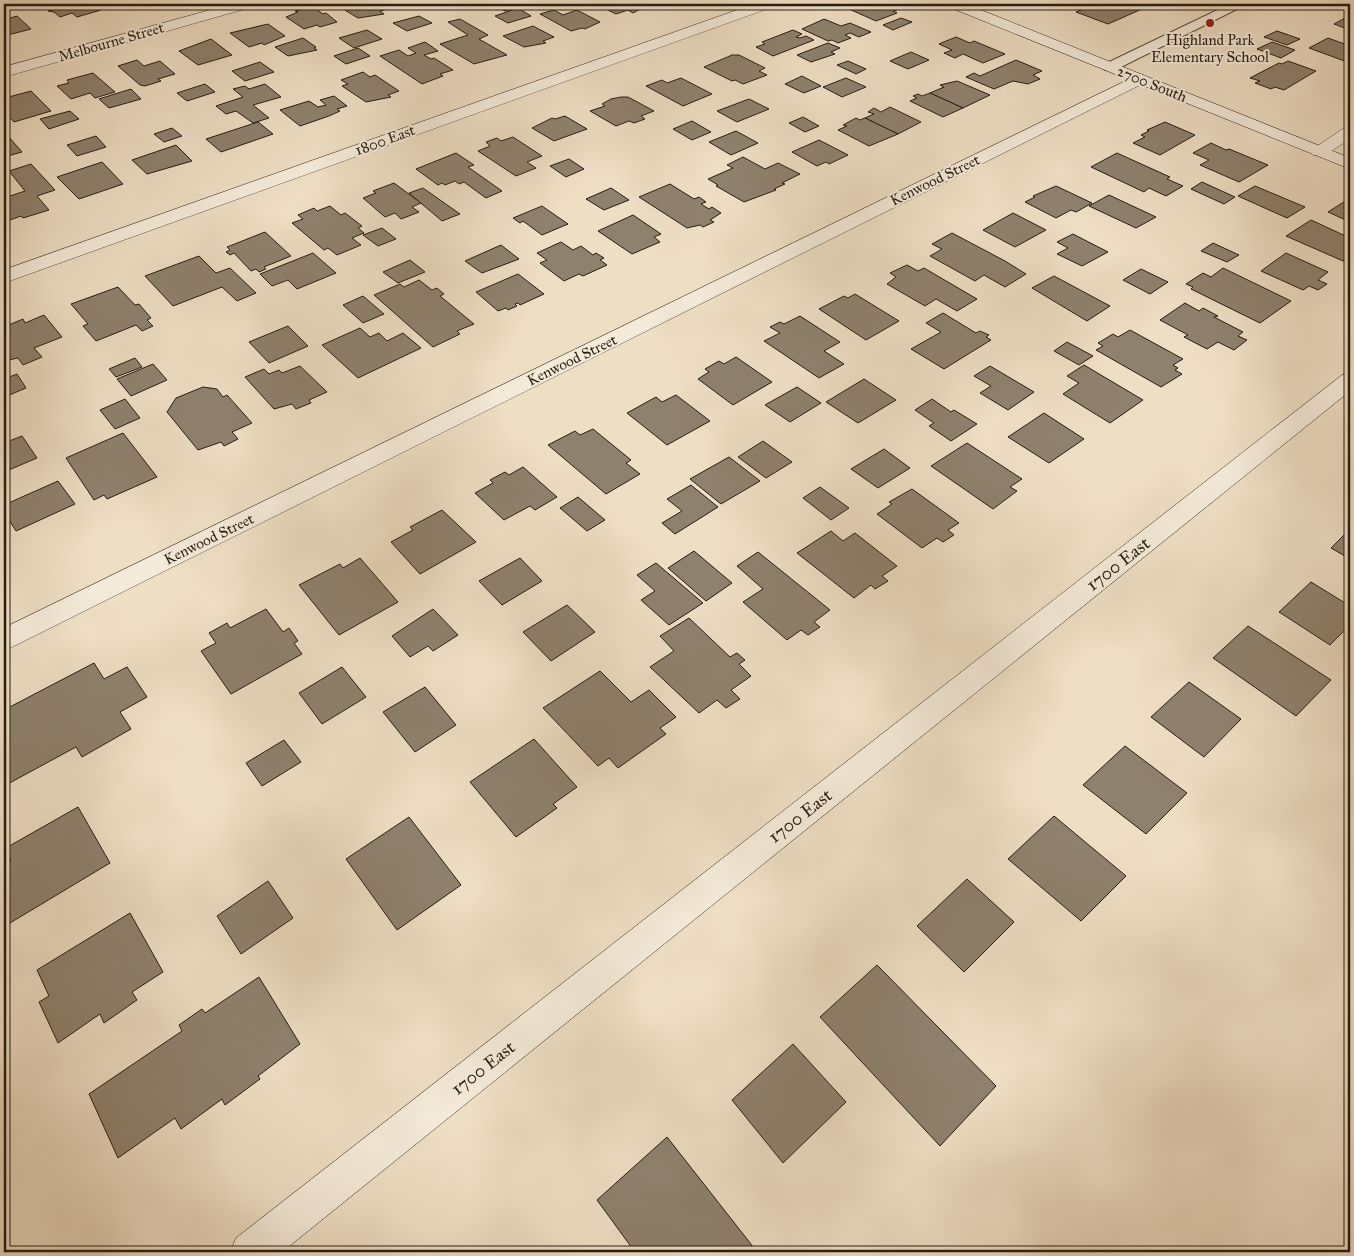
<svg xmlns="http://www.w3.org/2000/svg" width="1354" height="1256" font-family="'IM FELL Great Primer',serif">
<style>
.building{fill:#8e816e;stroke:#271d11}
.lines{fill:none;stroke-linecap:round;stroke-linejoin:round}
.lane-casing{stroke:#594d3e;stroke-width:2}
.street-casing{stroke:#594d3e;stroke-width:1}
.secondary-casing{stroke:#271d11;stroke-width:1}
.lane{fill:#f4ead9;fill-rule:evenodd}
.street{fill:#f4ead9;fill-rule:evenodd}
.secondary{fill:#f4ead9;fill-rule:evenodd}
.poi-dot{fill:#8f2418;stroke:#f4ead9;stroke-width:2}
.labels{text-anchor:middle;stroke-width:4;stroke-linejoin:round;paint-order:stroke}
.far-poi-label{font-size:15px;fill:#271d11;stroke:#f4ead9}
.far-street-label{font-size:15px;fill:#271d11;stroke:#f4ead9}
.street-label{font-size:18px;fill:#271d11;stroke:#f4ead9}
</style>
<rect width="100%" height="100%" fill="#eedec4"/>
<filter id="stains"><feTurbulence type="fractalNoise" baseFrequency=".004" numOctaves="4"/><feColorMatrix values="0 0 0 0 .2 0 0 0 0 .09 0 0 0 0 .02 0 0 0 .5 -.17"/></filter>
<radialGradient id="worn" r=".72"><stop offset=".6" stop-color="#630" stop-opacity="0"/><stop offset="1" stop-color="#630" stop-opacity=".3"/></radialGradient>
<g class="building">
<path d="M21,4h25l-19,5z"/>
<path d="M60,4h33l8,6 -24,7 -5,-4 -12,4 -6,-5 -6,-1 4,-1 -4,-3z"/>
<path d="M335,4h48h-3l8,5 -8,2 4,3 -26,4z"/>
<path d="M507,4l8,4 -10,3 -10,-5z"/>
<path d="M601,4h36l7,3 -11,6 -5,-3 -12,4 -18,-9z"/>
<path d="M864,4h19l14,6 -4,1 4,2 -21,8 -27,-12z"/>
<path d="M1095,4h33l14,5 -34,15 -32,-12z"/>
<path d="M313,7l10,7 3,-1 11,9 -17,5 -3,-2 -13,4 -18,-12 12,-5 -3,-1z"/>
<path d="M518,8l13,8 -23,7 -13,-7z"/>
<path d="M554,10l9,5 14,-5 23,12 -15,7 -3,-1 -11,3 -31,-17z"/>
<path d="M17,16l14,13 -27,7v-16z"/>
<path d="M419,16l13,7 -25,8 -14,-8z"/>
<path d="M1349,16l1,14 -16,-6z"/>
<path d="M901,18l11,4 -19,8 -10,-5z"/>
<path d="M460,19l28,16 -9,4 28,16 -33,9 -34,-20 28,-9 -20,-13z"/>
<path d="M824,19l17,7 9,-3 21,9 -12,5 -9,-4 -5,2 6,3 -13,5 -6,-3 -4,1 -26,-12z"/>
<path d="M268,24l17,12 -21,9 -2,-2 -13,4 -19,-14z"/>
<path d="M533,26l21,11 -11,4 3,2 -22,4 -21,-11z"/>
<path d="M367,30l15,9 -28,9 -15,-10z"/>
<path d="M793,30l9,4 -6,3 4,1 6,-2 8,4 -41,16 -17,-9 9,-3 -3,-2z"/>
<path d="M1277,31l23,8 -13,6 -23,-8z"/>
<path d="M956,37l14,6 4,-2 31,13 -22,9 -20,-9 -8,4 -11,-5 8,-3 -13,-6z"/>
<path d="M303,38l13,9 -2,1 3,2 -29,6 -13,-9z"/>
<path d="M1328,38l22,8v17l-41,-15z"/>
<path d="M211,39l21,16 -34,10 -19,-14z"/>
<path d="M425,42l13,9 -14,4 7,4 3,-1 19,12 -13,4 3,2 -21,8 -42,-28 19,-6 9,6 8,-3 -8,-5z"/>
<path d="M1272,42l23,8 -14,8 -24,-9z"/>
<path d="M828,43l12,5 -9,4 4,2 -24,8 -14,-7z"/>
<path d="M358,48l12,8 -24,8 -12,-8z"/>
<path d="M911,52l18,8 -21,9 -18,-8z"/>
<path d="M732,55h7l26,13 -6,3 8,4 -24,9 -8,-4 -3,1 -28,-14z"/>
<path d="M137,60l7,6 16,-5 15,13 -17,5 3,2 -16,5 -5,-1 -22,-19z"/>
<path d="M1016,60l26,11 -9,4 7,4 -12,5 -15,-3 -19,8 -28,-12 8,-4 6,3z"/>
<path d="M848,61l18,8 -10,5 -19,-9z"/>
<path d="M1288,61l28,10 -32,19 -9,-3 -4,2 -16,-6 5,-2 -10,-3 29,-15 3,1z"/>
<path d="M260,62l14,10 -29,9 -13,-10z"/>
<path d="M363,72l7,5 5,-2 24,16 -11,4 3,2 -25,5 -24,-16 6,-2 -7,-4z"/>
<path d="M93,73l22,19 -20,6 -5,-5 -19,6 -14,-13 12,-3 -2,-3z"/>
<path d="M802,76l19,10 -17,7 -19,-9z"/>
<path d="M681,78l31,16 -29,12 -37,-20 16,-6 5,3z"/>
<path d="M846,78l20,9 -24,10 -19,-10z"/>
<path d="M957,81l33,14 -27,13 -33,-15 14,-6 -4,-2z"/>
<path d="M205,84l10,8 -28,9 -10,-8z"/>
<path d="M265,84l16,13 -28,8 16,13 -16,5 -17,-12 -10,3 -10,-8 27,-9 -10,-8 12,-3 4,3z"/>
<path d="M131,89l10,10 -32,9 -10,-9z"/>
<path d="M31,91l20,20 -37,11 -10,-10v-9l4,-2 -3,-3z"/>
<path d="M930,93l33,15 -20,9 -33,-16 7,-3 -4,-2 5,-2 4,2z"/>
<path d="M334,96l13,10 -10,3 3,2 -11,5 -29,10 -20,-16 29,-9 9,6 8,-2 -6,-5z"/>
<path d="M621,97h7l26,14 -13,5 4,3 -11,4 -5,-2 -13,5 -26,-15 15,-5 -3,-2 9,-5z"/>
<path d="M749,99l20,10 -32,13 -20,-11z"/>
<path d="M890,107l31,15 -23,12 -33,-16 9,-4 -6,-2 6,-4 7,4z"/>
<path d="M70,111l9,8 -30,10 -9,-10z"/>
<path d="M565,116l22,13 -33,12 -22,-13 20,-10 3,1z"/>
<path d="M803,117l16,9 -14,6 -16,-9z"/>
<path d="M856,118l4,2 5,-2 33,16 -29,12 -31,-16 9,-4 -4,-1z"/>
<path d="M692,121l19,11 -19,8 -19,-11z"/>
<path d="M258,122l15,12 -52,18 -15,-13z"/>
<path d="M1165,122l30,13 -35,20 -27,-12 12,-6 -4,-2 8,-4 -2,-1z"/>
<path d="M172,128l10,8 -18,6 -10,-8z"/>
<path d="M736,131l22,12 -27,12 -22,-13z"/>
<path d="M8,136l14,16 -18,5v-19z"/>
<path d="M96,136l10,11 -29,9 -10,-11z"/>
<path d="M513,137l29,19 -15,6 9,6 -20,8 -38,-25 12,-5 -4,-4 11,-4 4,3z"/>
<path d="M819,140l29,15 -19,9 -3,-2 -9,4 -25,-14z"/>
<path d="M1211,143l15,7 3,-1 39,16 -29,17 -39,-17 9,-5 -16,-7z"/>
<path d="M176,145l16,16 -45,13 -15,-14z"/>
<path d="M456,153l18,12 -6,2 34,24 -16,7 -22,-16 -5,2 -4,-3 -10,4 -3,-2 -4,2 -22,-16z"/>
<path d="M1117,153l53,24 -3,2 16,7 -17,10 -17,-8 -5,4 -53,-25z"/>
<path d="M743,157l22,12 13,-6 22,11 -18,9 3,1 -11,5 2,1 -32,12 -28,-16 2,-1 -10,-6 25,-11 -6,-3z"/>
<path d="M569,159l15,10 -18,8 -16,-11z"/>
<path d="M102,162l21,22 -44,15 -22,-22z"/>
<path d="M31,164l24,26 -18,6 12,14 -26,8 -2,-2 -14,5 -3,-4v-19l21,-7 -16,-20z"/>
<path d="M1202,182l33,15 -11,7 -33,-15z"/>
<path d="M394,183l27,20 -9,4 7,5 -18,7 -6,-6 -10,4 -22,-19 13,-5 -3,-2z"/>
<path d="M670,184l24,15 5,-2 7,5 -5,2 8,5 3,-2 9,6 -11,7 4,2 -11,5 -3,-2 -13,3 -48,-31z"/>
<path d="M1056,186l36,17 -16,9 -5,-2 -15,8 -31,-16 10,-5 -2,-1z"/>
<path d="M1255,186l50,21 -18,11 -49,-22z"/>
<path d="M423,188l37,26 -18,7 -33,-28z"/>
<path d="M611,188l18,12 -25,10 -18,-11z"/>
<path d="M1109,195l47,22 -20,11 -47,-22z"/>
<path d="M1350,198v24l-22,-10z"/>
<path d="M330,206l11,9 4,-2 17,13 -4,2 6,5 -12,5 9,7 -24,10 -9,-7 -4,2 -32,-27 11,-4 -5,-4 16,-7 3,3z"/>
<path d="M542,206l26,18 -26,11 -19,-14 -3,2 -7,-5z"/>
<path d="M1013,213l33,17 -31,17 -32,-17z"/>
<path d="M633,215l28,19 -7,3 6,5 -28,12 -34,-23z"/>
<path d="M1311,220l39,18v18l-7,5 -57,-25z"/>
<path d="M382,228l14,11 -18,7 -15,-11z"/>
<path d="M265,232l26,24 -27,11 2,2 -7,3 -3,-3 -5,2 -17,-18 -4,2 -4,-3 4,-2 -3,-3z"/>
<path d="M952,233l53,28 21,13 -21,13 -21,-12 -9,6 -45,-25 12,-7 -10,-5z"/>
<path d="M1073,234l35,18 -26,14 -25,-12 11,-6 -11,-6z"/>
<path d="M561,242l12,8 8,-4 12,9 3,-2 8,5 -4,2 7,5 -24,11 -4,-2 -15,7 -24,-18 7,-3 -10,-7z"/>
<path d="M1213,243l26,12 -12,7 -26,-11z"/>
<path d="M501,245l18,14 -37,14 -17,-12z"/>
<path d="M313,253l23,20 -39,16 -9,-9 -16,6 -12,-12z"/>
<path d="M1286,253l42,19 -10,8 9,4 -9,6 -9,-4 -6,4 -42,-19z"/>
<path d="M199,256l17,17 14,-5 26,25 -19,8 -15,-14 -49,19 -28,-30z"/>
<path d="M410,260l15,12 -27,11 -15,-11z"/>
<path d="M907,265l11,6 6,-3 53,31 -20,12 -21,-12 -11,7 -38,-22 9,-7 -6,-4z"/>
<path d="M1223,268l68,33 -31,22 -69,-34 2,-2 -7,-3 17,-11 8,4z"/>
<path d="M1141,269l27,13 -18,12 -27,-14z"/>
<path d="M518,274l26,20 -24,11 -2,-2 -3,1 2,2 -9,4 -2,-2 -8,3 -22,-19z"/>
<path d="M1054,276l56,30 -23,15 -55,-33z"/>
<path d="M419,280l13,10 5,-2 7,6 -4,2 34,28 -17,7 3,3 -27,13 -59,-52 26,-11 4,3z"/>
<path d="M118,287l17,18 4,-1 12,14 -4,2 6,6 -11,5 -6,-6 -40,16 -13,-15 5,-2 -17,-20z"/>
<path d="M855,294l44,27 -33,19 -47,-31 25,-13 4,2z"/>
<path d="M363,296l21,18 -21,9 -20,-18z"/>
<path d="M1185,303l14,8 4,-3 15,8 -4,1 29,15 -5,4 9,4 -13,10 -16,-8 -11,7 -23,-12 4,-2 -28,-15z"/>
<path d="M943,313l33,20 4,-2 9,4 -3,2 5,3 -47,29 -33,-20 30,-17 -15,-9z"/>
<path d="M44,315l18,22 -28,11 8,9 -19,8 -5,-7 -14,3v-34l19,-8 2,4z"/>
<path d="M800,316l40,26 -16,9 20,13 -25,14 -55,-37 16,-8 -10,-6 10,-5 4,2z"/>
<path d="M288,326l20,20 -39,17 -20,-21z"/>
<path d="M360,328l10,9 9,-4 8,8 16,-8 18,15 -63,30 -36,-33z"/>
<path d="M1130,330l53,29 -10,6 5,3 -3,2 7,4 -21,13 -65,-37 7,-4 -5,-3 15,-9 5,3z"/>
<path d="M1067,342l26,14 -14,9 -25,-14z"/>
<path d="M736,357l36,25 -39,23 -35,-26 11,-7 -4,-3 14,-8 5,3z"/>
<path d="M135,358l7,9 -26,10 -7,-8z"/>
<path d="M153,364l14,16 -36,16 -14,-17z"/>
<path d="M1084,365l59,35 -33,23 -47,-29 16,-11 -12,-7z"/>
<path d="M300,366l27,26 -18,8 2,3 -15,6 -4,-5 -18,5 -29,-32 19,-8 5,5 10,-4 3,3z"/>
<path d="M990,366l44,26 -26,18 -28,-17 11,-7 -17,-10z"/>
<path d="M17,374l9,14 -19,8 -3,-5v-12z"/>
<path d="M864,379l32,21 -38,23 -32,-21z"/>
<path d="M203,387l14,2 6,8 4,-2 25,28 -20,9 6,7 -14,7 -3,-4 -23,8 -31,-38 9,-14z"/>
<path d="M797,387l24,16 -31,19 -25,-17z"/>
<path d="M676,395l34,26 -43,24 -40,-32 29,-16 6,5z"/>
<path d="M125,399l15,19 -25,11 -15,-19z"/>
<path d="M932,399l19,13 3,-2 23,14 -26,17 -22,-15 5,-3 -19,-13z"/>
<path d="M1044,413l40,26 -35,24 -41,-26z"/>
<path d="M593,429l38,31 -5,3 14,11 -34,20 -58,-49 27,-14 5,4z"/>
<path d="M123,433l34,44 -50,22 -3,-4 -10,5 -28,-42z"/>
<path d="M22,436l15,22 -33,14v-29z"/>
<path d="M763,441l29,21 -26,16 -28,-21z"/>
<path d="M967,443l55,36 -12,8 7,4 -24,18 -62,-43z"/>
<path d="M884,449l26,19 -32,20 -27,-19z"/>
<path d="M729,457l31,24 -39,23 -31,-25z"/>
<path d="M523,467l34,30 -22,13 -5,-4 -26,14 -29,-27 18,-10 -3,-3 15,-8 4,3z"/>
<path d="M58,481l17,23 -59,27 -12,-19v-7z"/>
<path d="M691,485l27,22 -43,27 -13,-11 20,-12 -15,-12z"/>
<path d="M820,487l29,21 -18,12 -28,-22z"/>
<path d="M912,489l47,34 -11,7 6,5 -11,7 -6,-4 -15,10 -45,-34 15,-10 -3,-2z"/>
<path d="M578,497l27,23 -18,11 -27,-23z"/>
<path d="M442,510l34,32 -56,32 -29,-32 22,-12 -3,-3z"/>
<path d="M1350,529v30l-19,-11z"/>
<path d="M831,531l12,10 12,-8 42,33 -15,10 6,5 -13,8 -4,-4 -17,13 -57,-45z"/>
<path d="M694,551l38,32 -26,18 -38,-33z"/>
<path d="M758,552l72,58 -16,12 6,5 -12,8 -7,-5 -14,10 -44,-38 20,-13 -26,-23z"/>
<path d="M360,558l38,44 -59,33 -40,-50 41,-21 3,4z"/>
<path d="M520,558l22,23 -40,24 -23,-24z"/>
<path d="M656,563l47,40 -34,22 -28,-25 14,-9 -18,-16z"/>
<path d="M1311,582l39,24v19l-20,20 -51,-33z"/>
<path d="M567,605l28,27 -44,29 -28,-29z"/>
<path d="M266,609l17,23 6,-4 9,13 -4,2 8,11 -71,40 -30,-43 15,-8 -7,-10 18,-10 3,5z"/>
<path d="M433,609l25,26 -25,16 -5,-5 -18,11 -18,-21z"/>
<path d="M689,618l41,39 7,-4 8,7 -6,4 12,12 -20,14 9,9 -14,9 -9,-8 -18,13 -49,-46 24,-16 -14,-15z"/>
<path d="M1248,626l83,54 -35,36 -83,-58z"/>
<path d="M94,663l10,16 23,-12 20,30 -27,15 11,17 -49,28 -6,-10 -72,39v-76z"/>
<path d="M342,667l24,30 -44,27 -23,-31z"/>
<path d="M600,671l31,31 18,-12 27,27 -16,11 6,6 -48,34 -9,-10 -11,8 -55,-58z"/>
<path d="M1189,682l52,37 -37,38 -53,-40z"/>
<path d="M425,687l31,38 -41,27 -32,-40z"/>
<path d="M534,739l43,48 -24,17 4,4 -41,29 -46,-55z"/>
<path d="M284,740l17,22 -39,24 -16,-23z"/>
<path d="M1125,746l62,47 -41,41 -63,-49z"/>
<path d="M78,807l32,56 -100,60 -6,-14v-34l4,-3 -4,-9 7,-3 -7,-11z"/>
<path d="M1054,816l72,60 -45,45 -73,-62z"/>
<path d="M409,817l52,68 -64,45 -51,-71z"/>
<path d="M967,879l47,43 -50,50 -47,-46z"/>
<path d="M268,881l25,37 -52,36 -24,-38z"/>
<path d="M130,913l33,59 -31,20 5,8 -33,23 -4,-9 -42,29 -19,-41 10,-6 -12,-26z"/>
<path d="M877,965l119,121 -56,60 -120,-129z"/>
<path d="M259,977l41,67 -42,32 2,3 -35,26 -3,-6 -41,30 -6,-11 -57,40 -29,-64 93,-63 -3,-6 23,-16 3,4z"/>
<path d="M793,1044l53,58 -63,61 -51,-63z"/>
<path d="M667,1137l87,111 -4,4h-115l-38,-52z"/>
</g>
<g class="lines">
<defs>
<path id="lane" d="M1230,4h17l-132,66h-10l-2,-3 2,-3z"/>
<g id="street">
<path d="M232,4h22l-2,3 -248,70v-10z"/>
<path d="M754,4h20l-2,3 -768,276v-13z"/>
<path d="M1140,74l6,2 2,3 -2,3 -1142,569v-23z"/>
<path d="M1350,127v12l-25,16h-12l-3,-4 34,-23z"/>
</g>
<g id="secondary">
<path d="M947,4h19l384,154v11l-401,-162z"/>
<path d="M1350,373v18l-1068,861h-52l6,-14 1106,-863z"/>
</g>
</defs>
<use href="#lane" class="lane-casing"/>
<use href="#street" class="street-casing"/>
<use href="#secondary" class="secondary-casing"/>
<use href="#lane" class="lane"/>
<use href="#street" class="street"/>
<use href="#secondary" class="secondary"/>
</g>
<circle class="poi-dot" cx="1210" cy="23" r="5"/>
<g class="labels">
<g class="far-poi-label">
<text x="1210" y="45">Highland Park<tspan x="1210" dy="17">Elementary School</tspan></text>
</g>
<g class="far-street-label">
<text transform="translate(111 42) rotate(-16)" y="5">Melbourne Street</text>
<text transform="translate(1152 84) rotate(22)" y="5">2700 South</text>
<text transform="translate(385 140) rotate(-20)" y="5">1800 East</text>
<text transform="translate(935 180) rotate(-26)" y="5">Kenwood Street</text>
<text transform="translate(572 360) rotate(-26)" y="5">Kenwood Street</text>
<text transform="translate(209 539) rotate(-26)" y="5">Kenwood Street</text>
</g>
<g class="street-label">
<text transform="translate(1118 564) rotate(-38)" y="6">1700 East</text>
<text transform="translate(800 816) rotate(-38)" y="6">1700 East</text>
<text transform="translate(483 1068) rotate(-38)" y="6">1700 East</text>
</g>
</g>
<rect width="1354" height="1256" fill="none" stroke="#eedec4" stroke-width="20"/>
<rect x="5" y="5" width="1344" height="1246" fill="none" stroke="#271d11" stroke-width="2.5"/>
<rect x="10" y="10" width="1334" height="1236" fill="none" stroke="#271d11"/>
<rect width="100%" height="100%" filter="url(#stains)"/>
<rect width="100%" height="100%" fill="url(#worn)"/>
</svg>
